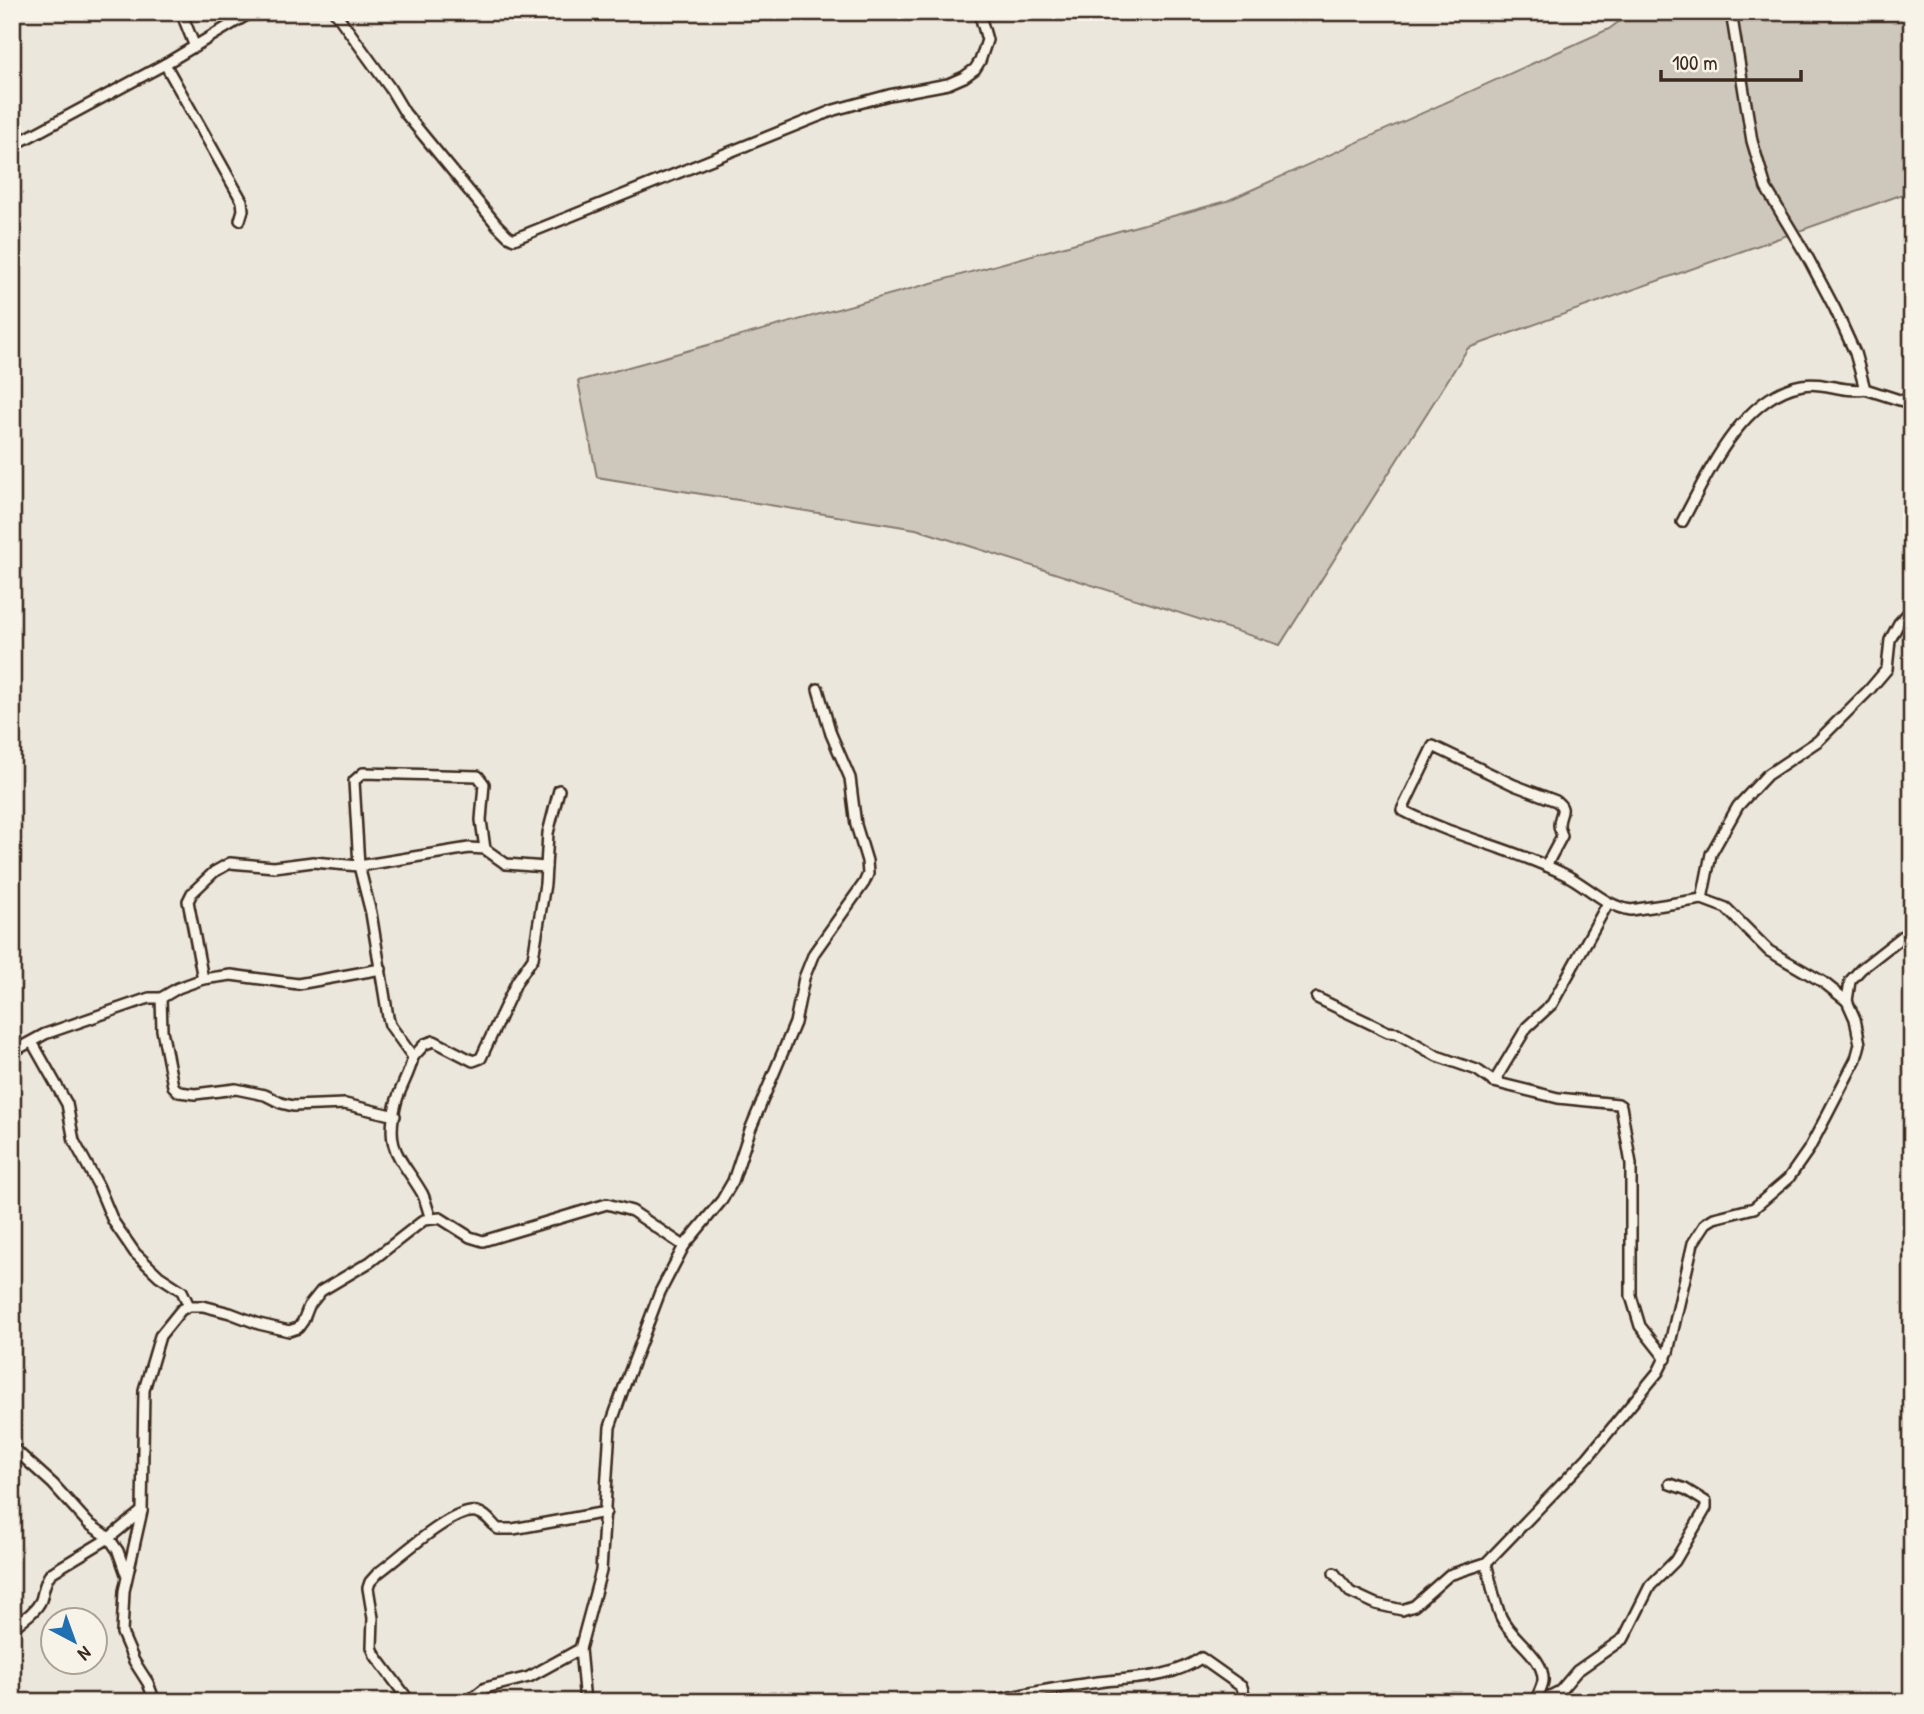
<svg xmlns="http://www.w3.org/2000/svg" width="1924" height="1714" font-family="'Patrick Hand',sans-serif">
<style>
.green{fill:#cec8bc;stroke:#84796d;stroke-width:2}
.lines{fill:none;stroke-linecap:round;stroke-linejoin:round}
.street-casing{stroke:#3b2a1e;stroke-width:14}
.street{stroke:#f7f3e8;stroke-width:9}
</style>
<rect width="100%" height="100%" fill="#ece7dc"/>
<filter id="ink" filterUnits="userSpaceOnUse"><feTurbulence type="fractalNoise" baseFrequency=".0143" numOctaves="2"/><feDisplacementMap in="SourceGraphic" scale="14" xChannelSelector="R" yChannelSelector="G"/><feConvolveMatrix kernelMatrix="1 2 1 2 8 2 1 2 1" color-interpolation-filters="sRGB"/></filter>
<g filter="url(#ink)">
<path class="green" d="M1632,12h280v179l-444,157 -188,297 -364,-116 -319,-52 -19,-96 649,-180 382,-172z"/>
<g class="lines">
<defs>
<g id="street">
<path d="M181,12l14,35"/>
<path d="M335,12l55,76 15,25 92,112 11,11 6,3 320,-129 55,-15 59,-11 16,-7 11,-8 5,-8 7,-21 -8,-28"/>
<path d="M1731,12l21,129 14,47 42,70 27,51 20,44 10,36 47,15"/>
<path d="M165,64l77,137 1,9 -3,10"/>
<path d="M12,146l153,-82 87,-52"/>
<path d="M1682,522c26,-49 60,-126 120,-137 21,-4 42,8 63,4"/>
<path d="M1702,899l9,-45 27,-48 29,-31 51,-34 52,-52 17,-20 3,-29 9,-17 13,-14"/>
<path d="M203,979l-15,-78 4,-8 22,-21 16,-9 44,4 39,-5 46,4 110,-18 16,1 21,15 40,3"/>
<path d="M161,998l1,32 11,56 6,6 16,2 41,-5 29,6 16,8 12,3 52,-2 50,12"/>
<path d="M1317,998l71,34 9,1 40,23 40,14 17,12 64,16 60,6 3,2 10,58v132l9,30 26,33"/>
<path d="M1847,1001l3,-20 11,-12 51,-40"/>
<path d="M32,1042l35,62 7,37 24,44 15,36 22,32 24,23 23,15 7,15 -8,4 -21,26 -16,54 -2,121 -18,80 -2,42 12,28 14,22 7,19"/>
<path d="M12,1052l33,-18 104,-36h12l17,-10 25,-9 28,-4 67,9 83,-15"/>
<path d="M413,1057l12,-13 9,-3 39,20 8,-3 36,-77 16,-23 12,-74 3,-51 11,-43"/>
<path d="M1494,1082l33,-55 25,-23 56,-101"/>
<path d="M431,1219c-3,-8 -5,-18 -9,-26 -21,-36 -38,-42 -26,-90 4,-16 14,-29 17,-46l-23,-32 -2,-8 -17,-104 -12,-47 -5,-85 9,-8 115,3 6,8 -3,36 4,29"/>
<path d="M189,1306h14l27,7 29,11 30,7 9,-3 5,-7 6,-15 12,-15 49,-29 54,-42 16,-2 30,19 13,4 124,-37 25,7 52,35"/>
<path d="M12,1447l41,37 35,39 21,15 9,13 8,23"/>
<path d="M1334,1573l16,19 26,12 26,6 12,-4 35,-31 37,-12"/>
<path d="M12,1628c10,-8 24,-16 29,-28 3,-10 3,-18 10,-27l58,-35 33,-27"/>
<path d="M580,1649l5,53"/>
<path d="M410,1702l-35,-47 -3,-8 1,-29 -5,-30 2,-6 8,-9c21,-15 74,-65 98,-61 11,2 15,11 22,17h15l93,-17"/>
<path d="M467,1702l18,-14 44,-11 51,-28 21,-78 9,-144 14,-40 36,-95 13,-25 11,-21 38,-46 11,-19 17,-51 45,-107 9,-45 10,-25 50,-70 4,-9 -1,-13 -11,-36 -6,-47 -19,-44 -13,-45"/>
<path d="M987,1702c36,-8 73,-15 111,-20 37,-5 70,-2 103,-24l41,29 4,15"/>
<path d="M1535,1702c2,-6 7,-14 8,-21 2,-24 -32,-42 -42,-64 -7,-16 -10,-36 -15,-54l102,-106 70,-85 10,-20 25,-109 13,-20 8,-5 40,-10 34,-29 21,-30 18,-34 29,-56 4,-15 -5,-25 -8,-18 -24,-19 -54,-31 -43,-43 -24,-9 -71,11c-27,-4 -44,-25 -67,-36 -52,-26 -110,-37 -162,-64l31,-64 81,39 42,16c12,9 3,12 3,24 0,4 2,7 3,11l-16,30"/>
<path d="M1538,1702l22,-11 17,-20 47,-33 26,-52 25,-25 31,-53v-6l-21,-13 -15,-5"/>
</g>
</defs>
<use href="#street" class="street-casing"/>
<use href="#street" class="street"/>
</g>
</g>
<rect width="1924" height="1714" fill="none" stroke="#f7f3e8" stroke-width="42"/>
<rect x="21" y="21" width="1882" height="1672" fill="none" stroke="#3b2a1e" stroke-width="2.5" filter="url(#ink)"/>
<g transform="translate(74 1641) rotate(139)"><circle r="33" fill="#f7f3e8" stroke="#aca397" stroke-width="2"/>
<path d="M0-5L12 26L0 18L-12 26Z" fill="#1f6fb2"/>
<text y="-10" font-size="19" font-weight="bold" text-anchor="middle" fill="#3b2a1e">N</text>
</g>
<path d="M1661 70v10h140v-10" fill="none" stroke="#3b2a1e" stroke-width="3.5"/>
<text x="1672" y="70" font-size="21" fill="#3b2a1e" stroke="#f7f3e8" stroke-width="5" paint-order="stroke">100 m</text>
</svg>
